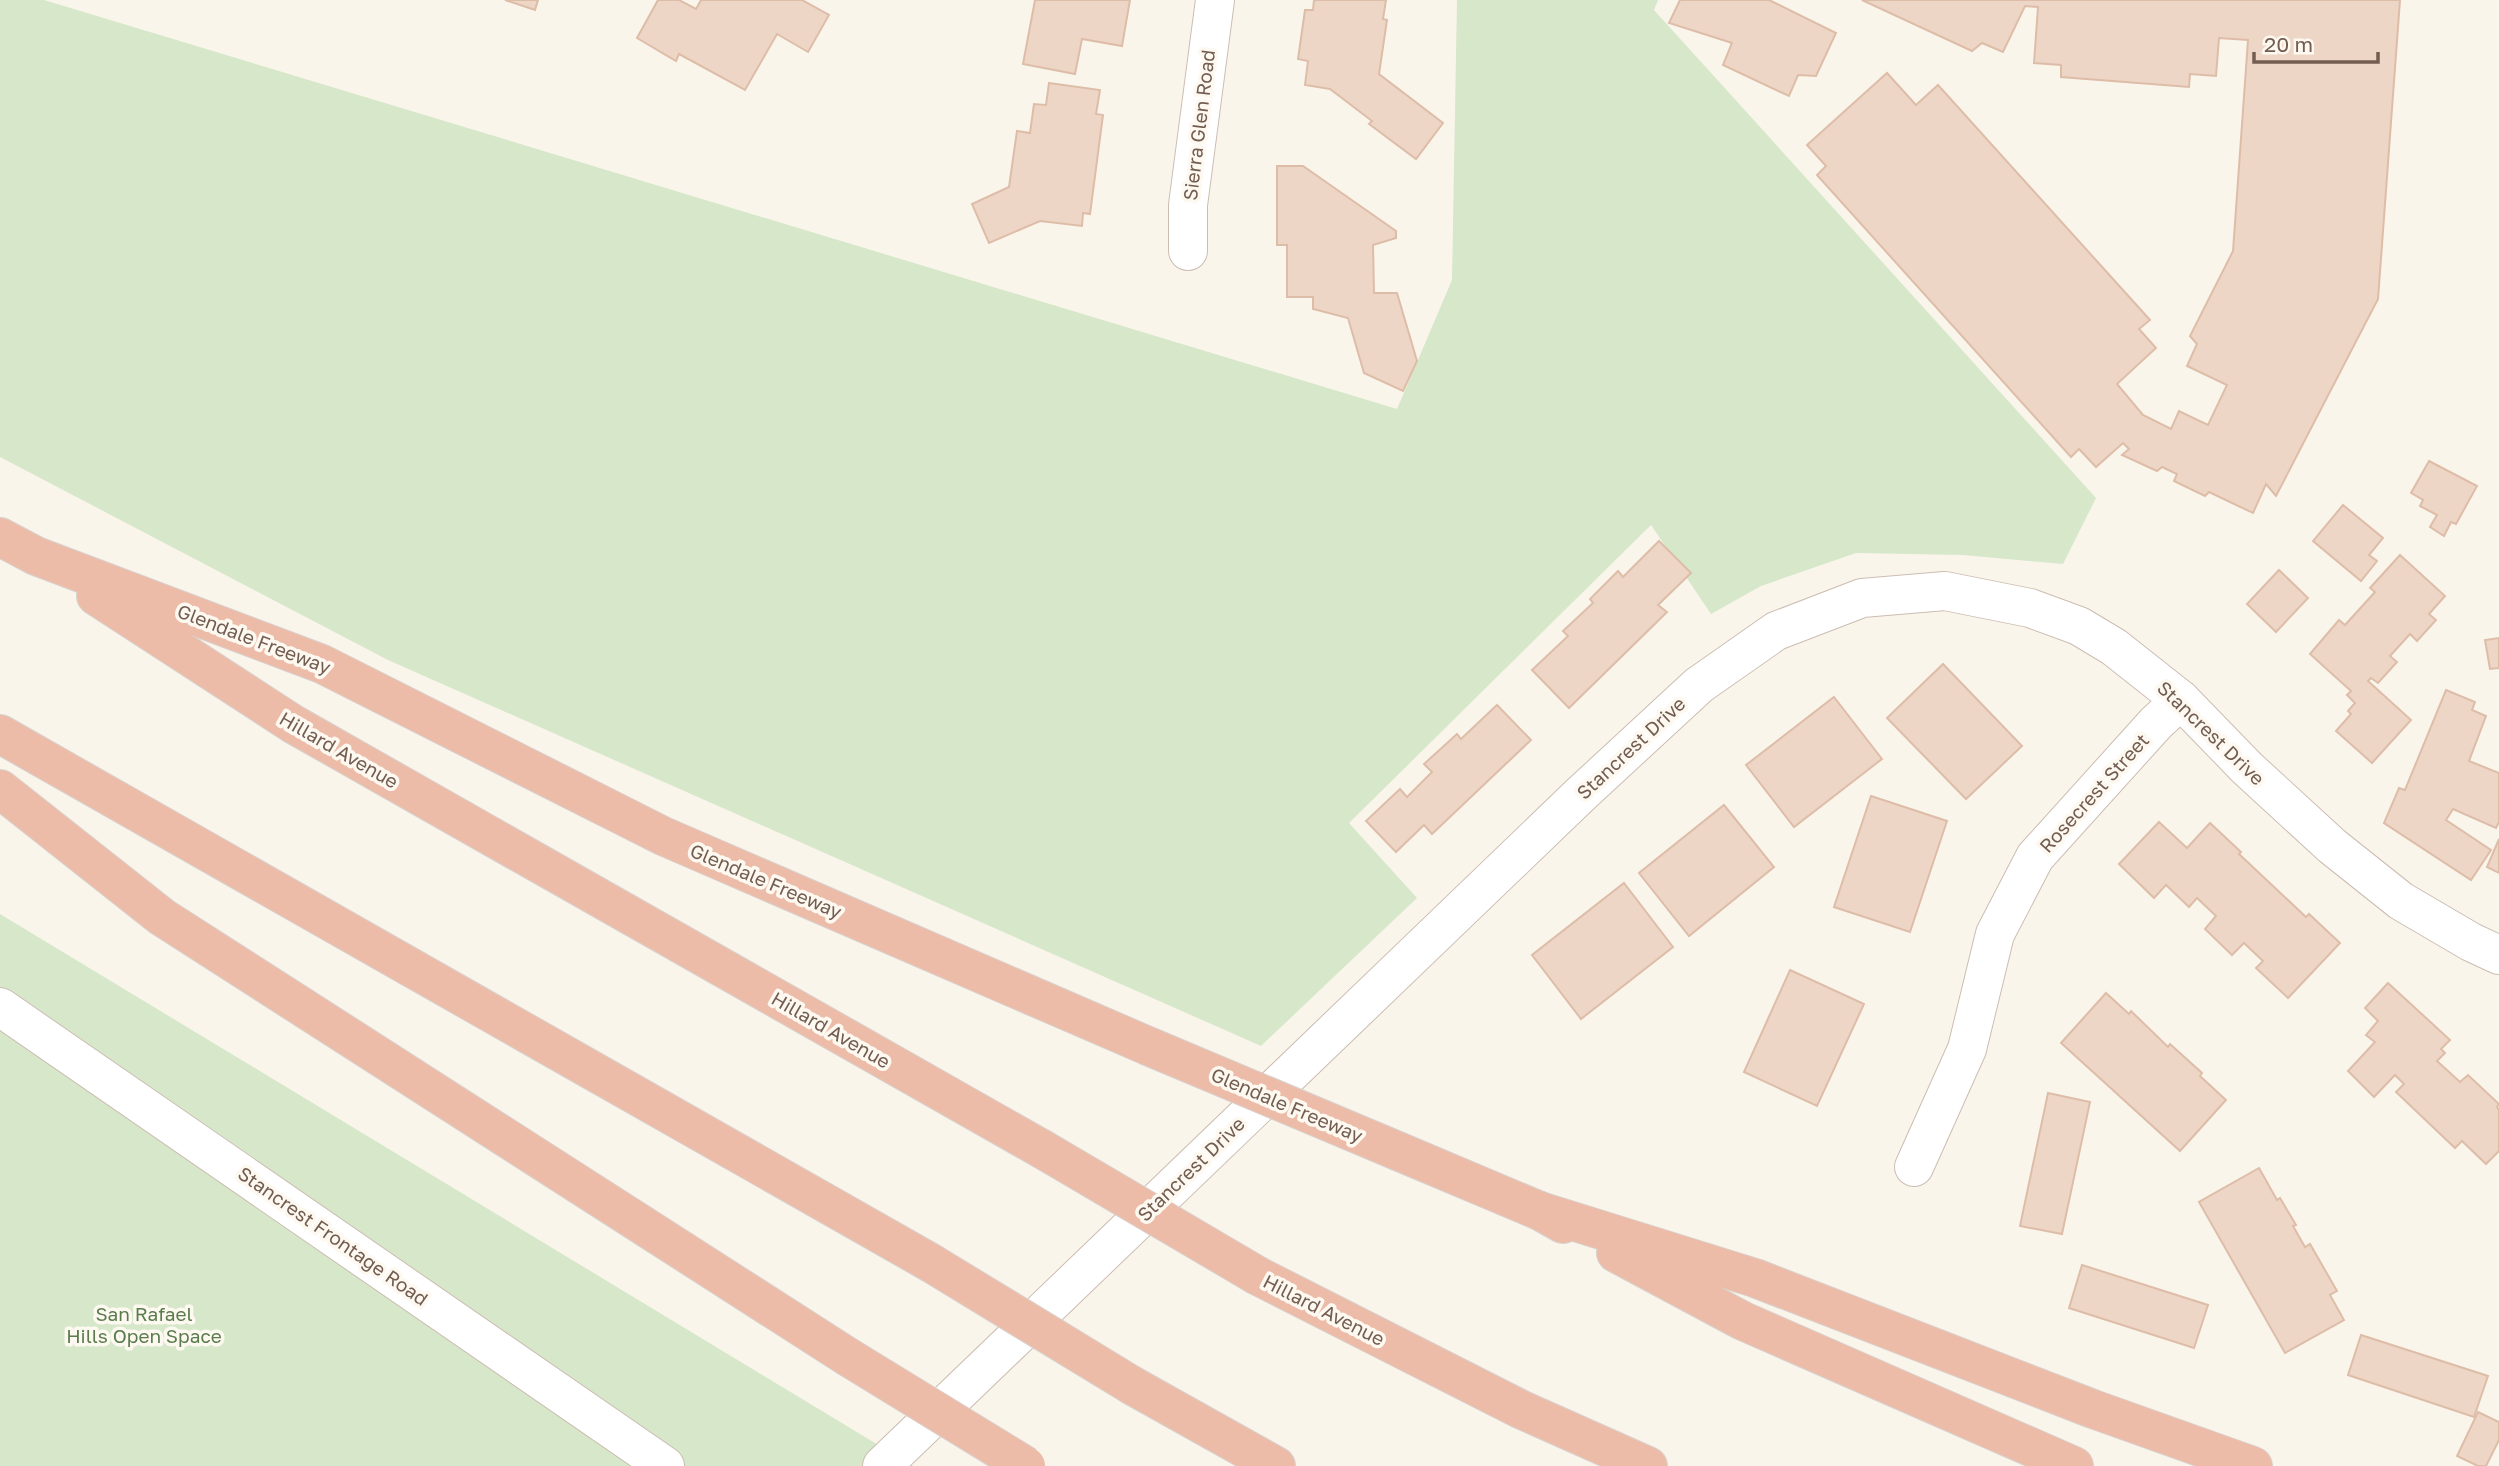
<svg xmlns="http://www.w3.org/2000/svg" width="2499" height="1466" font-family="'Golos Text',sans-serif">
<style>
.green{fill:#d6e7ca}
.building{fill:#edd6c6;stroke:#debda8;stroke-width:2}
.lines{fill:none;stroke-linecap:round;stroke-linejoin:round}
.minor-casing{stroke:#ccbdb2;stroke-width:40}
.highway-casing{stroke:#d8d2ce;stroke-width:40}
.minor{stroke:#fff;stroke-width:38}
.highway{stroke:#edbca9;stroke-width:38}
.highway-bridge-casing{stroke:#d8d2ce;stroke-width:40;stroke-linecap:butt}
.highway-bridge{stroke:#edbca9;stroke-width:38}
.labels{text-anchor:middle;stroke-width:7;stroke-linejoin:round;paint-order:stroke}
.street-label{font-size:19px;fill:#735d51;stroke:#fdf9f1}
.park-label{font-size:19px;fill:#5a7c4d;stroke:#fdf9f1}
</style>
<rect width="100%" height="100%" fill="#faf5eb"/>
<g class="green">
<path d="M0,0h44l1353,409 55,-129 5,-280h201l-4,10 442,488 -33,66 -100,-9 -107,-2 -95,33 -50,28 -60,-89 -302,298 68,75 -156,148 -873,-386 -388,-203z"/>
<path d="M0,914l913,552h-913z"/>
</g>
<g class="building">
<path d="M505,0h33l-3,10z"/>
<path d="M658,0h21l17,9 5,-9h101l27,15 -21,37 -31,-18 -32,56 -66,-36 -3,7 -39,-23z"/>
<path d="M1035,0h95l-8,46 -40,-7 -7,35 -52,-10z"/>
<path d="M1314,0h72l-3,19 4,1 -8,54 64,49 -27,36 -47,-35 3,-3 -42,-32 -25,-4 3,-24 -10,-2 7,-49h8z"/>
<path d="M1680,0h89l67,33 -20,43 -18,-1 -9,21 -66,-31 9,-22 -63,-20z"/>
<path d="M1862,0h538l-22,299 -102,197 -10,-12 -13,29 -44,-21 -4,4 -31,-15 3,-7 -15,-7 -5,4 -35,-16 7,-6 -6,-6 -27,24 -17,-18 -8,8 -254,-282 9,-9 -19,-21 80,-72 29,32 22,-20 212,235 -11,9 17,19 -39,36 26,31 28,14 8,-18 29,14 19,-40 -40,-19 10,-22 -7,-8 43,-85 15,-211 -29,-2 -3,38 -26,-2 -1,13 -128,-10v-12l-27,-2 4,-56 -13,-1 -22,46 -21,-9 -10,8z"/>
<path d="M1049,83l51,7 -4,24 7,1 -13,99 -7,-1 -1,13 -42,-5 -51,22 -17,-39 37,-17 8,-56 13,2 4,-29 12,1z"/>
<path d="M1277,166h26l93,65v7l-23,7 1,48h23l20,68 -14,30 -39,-18 -16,-55 -35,-9v-12h-26v-52h-10z"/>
<path d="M2429,461l48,25 -21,38 -5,-2 -7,14 -14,-9 7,-12 -17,-9 3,-6 -12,-7z"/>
<path d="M2343,505l40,33 -14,17 8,6 -16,20 -48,-40z"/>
<path d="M1659,541l32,32 -33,32 9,7 -98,96 -37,-38 36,-34 -5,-5 30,-28 -3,-4 28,-28 5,6z"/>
<path d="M2400,555l45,41 -16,18 7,6 -19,21 -7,-7 -20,22 7,6 -19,21 -7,-5 -3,3 43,39 -39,43 -36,-32 15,-17 -3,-3 7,-8 -8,-8 4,-4 -41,-37 29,-34 6,5 30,-33 -5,-4z"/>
<path d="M2279,570l29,28 -32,34 -29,-28z"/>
<path d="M2499,638v30l-9,1 -5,-29z"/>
<path d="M1943,664l79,82 -56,53 -79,-81z"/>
<path d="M2446,690l29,12 -3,8 14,6 -17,45 30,12v49l-3,6 -43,-19 -7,11 45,30 -20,30 -87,-57 15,-35 6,2z"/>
<path d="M1834,697l48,62 -88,68 -48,-62z"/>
<path d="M1497,705l34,35 -99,94 -8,-9 -28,27 -30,-31 34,-32 7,8 25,-25 -8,-8 33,-30 4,5z"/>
<path d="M1871,796l76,25 -37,111 -76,-25z"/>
<path d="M1724,805l50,62 -85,69 -50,-63z"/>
<path d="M2159,822l28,26 23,-25 31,29 -2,2 67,63 3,-3 31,29 -52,55 -32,-30 7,-7 -19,-18 -12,12 -27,-26 11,-13 -19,-18 -8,9 -23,-22 -12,13 -35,-34z"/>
<path d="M2499,839v34l-12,-6z"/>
<path d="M1624,883l49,64 -92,72 -49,-64z"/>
<path d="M1790,970l74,34 -47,102 -73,-34z"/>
<path d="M2388,983l62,57 -9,9 4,4 -8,8 23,21 8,-7 31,29 -2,3 2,3v41l-13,13 -24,-23 -7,7 -59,-56 8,-8 -9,-9 -21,22 -26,-26 27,-29 -9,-7 12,-14 -13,-13z"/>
<path d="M2106,993l23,21 2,-3 37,36 2,-3 32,29 -2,3 26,24 -46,51 -119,-108z"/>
<path d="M2048,1093l42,9 -28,132 -42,-8z"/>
<path d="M2259,1168l18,32 3,-2 16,27 -3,1 12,21 5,-3 27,47 -7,4 14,25 -59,33 -86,-151z"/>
<path d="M2082,1265l126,40 -14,43 -125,-40z"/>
<path d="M2361,1335l127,41 -14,41 -126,-42z"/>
<path d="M2478,1412l21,10v18l-13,26h-8l-21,-10z"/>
</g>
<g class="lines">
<defs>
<g id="minor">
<path d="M1188,251v-46l27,-205"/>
<path d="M0,1007l665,459"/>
<path d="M1914,1167l53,-118 28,-115 40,-77 121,-134 25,-23"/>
<path d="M882,1466l699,-672 118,-109 77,-54 86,-33 83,-7 85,17 49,18 35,21 67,53 66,68 85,78 69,55 70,41 28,13"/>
</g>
<g id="highway">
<path d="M0,537l36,19 286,108 341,172 485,210"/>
<path d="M96,596l197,128 749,425"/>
<path d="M0,734l931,529"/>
<path d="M0,789l162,128 686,440"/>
<path d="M1400,1152l140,59 23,13"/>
<path d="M1540,1211l215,67 338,131 160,57"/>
<path d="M1616,1253l127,68 331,145"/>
<path d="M1258,1276l262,133 128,57"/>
<path d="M1133,1386l143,80"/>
</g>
</defs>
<use href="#minor" class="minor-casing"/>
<use href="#highway" class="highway-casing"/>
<use href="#minor" class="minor"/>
<use href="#highway" class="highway"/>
<defs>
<g id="highway-bridge">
<path d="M1148,1046l252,106"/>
<path d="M1042,1149l216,127"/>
<path d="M931,1263l202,123"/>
<path d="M848,1357l178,109"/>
</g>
</defs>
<use href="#highway-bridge" class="highway-bridge-casing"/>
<use href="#highway-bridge" class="highway-bridge"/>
</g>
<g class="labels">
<g class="street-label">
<text transform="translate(1199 125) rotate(-83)" y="7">Sierra Glen Road</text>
<text transform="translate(254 639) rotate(21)" y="7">Glendale Freeway</text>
<text transform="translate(2211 733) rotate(44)" y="7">Stancrest Drive</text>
<text transform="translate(1631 748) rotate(-43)" y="7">Stancrest Drive</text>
<text transform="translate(339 750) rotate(30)" y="7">Hillard Avenue</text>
<text transform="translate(2094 793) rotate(-48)" y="7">Rosecrest Street</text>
<text transform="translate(766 881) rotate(23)" y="7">Glendale Freeway</text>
<text transform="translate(831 1030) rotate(30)" y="7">Hillard Avenue</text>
<text transform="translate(1287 1105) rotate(23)" y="7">Glendale Freeway</text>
<text transform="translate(1191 1169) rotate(-44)" y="7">Stancrest Drive</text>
<text transform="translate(333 1236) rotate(35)" y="7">Stancrest Frontage Road</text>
<text transform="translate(1324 1310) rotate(27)" y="7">Hillard Avenue</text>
</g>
<g class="park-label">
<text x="144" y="1321">San Rafael<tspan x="144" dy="22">Hills Open Space</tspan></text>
</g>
</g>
<path d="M2254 52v10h124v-10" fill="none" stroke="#735d51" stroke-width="3.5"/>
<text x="2264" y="52" font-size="21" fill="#735d51" stroke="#fdf9f1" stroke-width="5" paint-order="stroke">20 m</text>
</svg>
